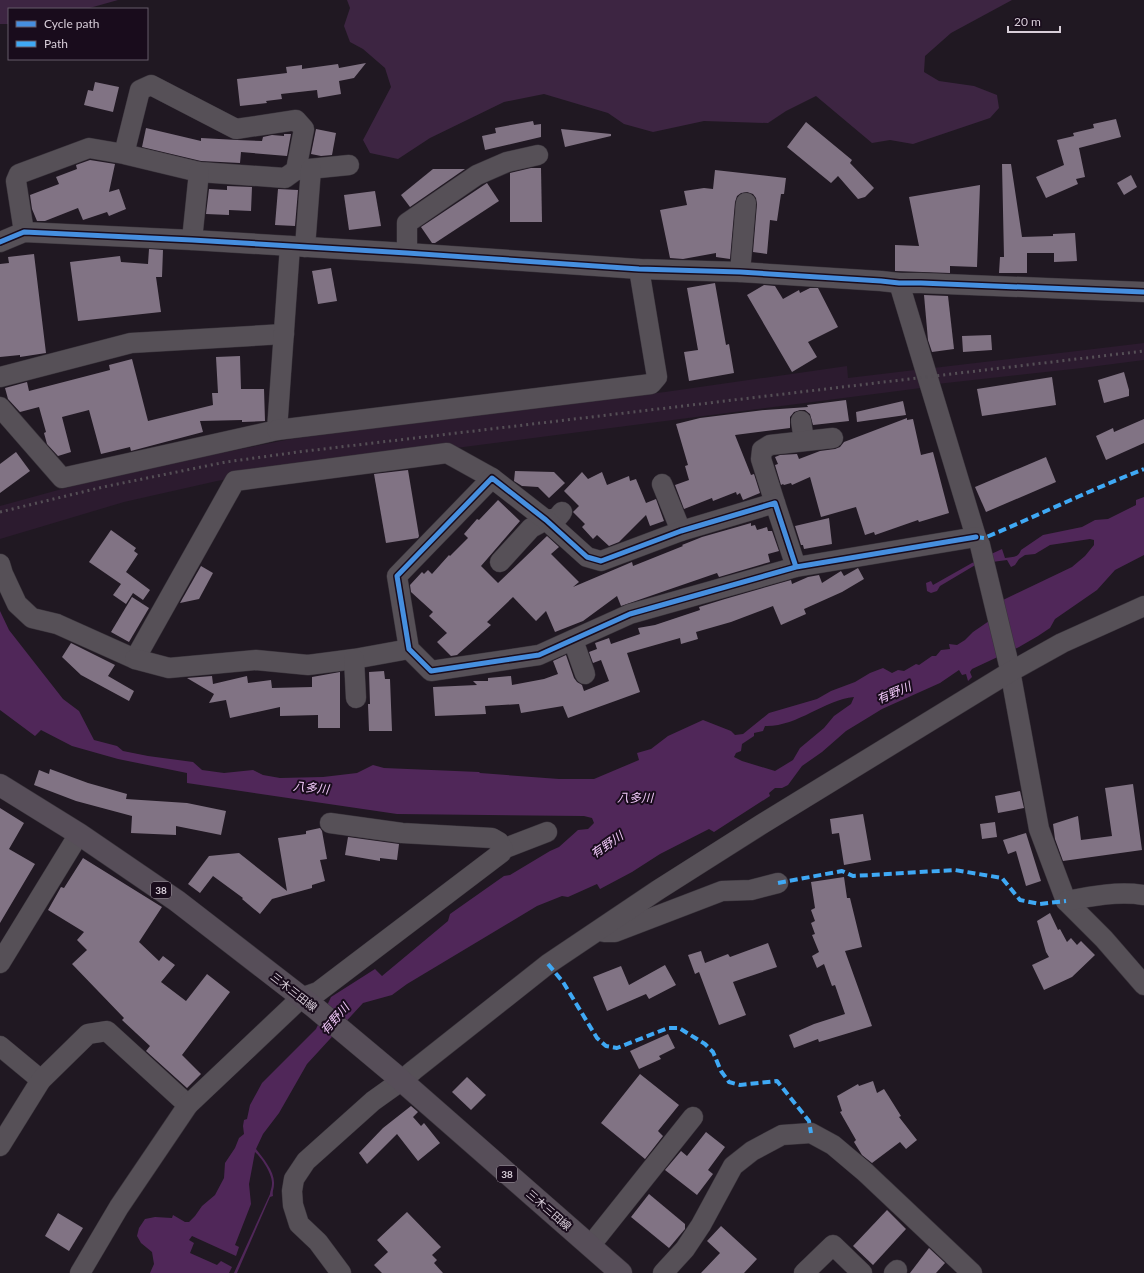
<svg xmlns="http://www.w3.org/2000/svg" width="1144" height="1273" font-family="Lato,'Noto Sans JP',sans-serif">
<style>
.built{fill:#2c1b2f}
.green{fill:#3d2542}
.water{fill:#502759;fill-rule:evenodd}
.building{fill:#817384}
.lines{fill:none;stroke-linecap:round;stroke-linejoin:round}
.minor-casing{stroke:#3a343c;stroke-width:21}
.primary-casing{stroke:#3a343c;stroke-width:23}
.minor{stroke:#565057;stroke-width:20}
.primary{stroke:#574e59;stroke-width:22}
.rail{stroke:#554f56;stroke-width:3;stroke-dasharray:2 4;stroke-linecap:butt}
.quiet{stroke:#3fa9f5;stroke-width:4;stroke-dasharray:8 4;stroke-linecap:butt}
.cycleway-casing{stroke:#190c1c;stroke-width:8}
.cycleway{stroke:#468fdf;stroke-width:5}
.labels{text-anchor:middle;stroke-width:4;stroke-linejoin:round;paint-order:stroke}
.shield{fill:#190c1c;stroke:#9f94a0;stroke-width:1}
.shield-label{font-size:10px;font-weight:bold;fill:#d8ced9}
.street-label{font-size:11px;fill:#d8ced9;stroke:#190c1c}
.water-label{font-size:12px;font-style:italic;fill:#f1c8f9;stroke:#190c1c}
</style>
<rect width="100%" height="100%" fill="#201822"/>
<g class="built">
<path d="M1144,343v17l-62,8 -145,16 -4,-16z"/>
<path d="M847,366l1,12 67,-8 6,18 -465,60 -93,8 -146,25 -93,21 -124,37v-33l80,-22 110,-25 101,-20 251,-33 123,-14z"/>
</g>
<g class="green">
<path d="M0,0h118l-32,9h-77v15h-9z"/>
<path d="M347,0h665l-61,33 -26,23 -1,16 15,9 35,5 23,9 2,13 -9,10 -77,26 -23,-4 -18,3 -56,-47 -30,15 -18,12 -64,-2 -51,11 -29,-8 -16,-11 -64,-19 -40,8 -74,36 -32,21 -28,-6 -7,-13 28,-53 -6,-19 -22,-19 -13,-7 -6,-16 6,-18z"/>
</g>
<path class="water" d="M1144,497v58l-29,15 -18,20 -42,29 -5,9 -12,8 -19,11 -47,22 -2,3 2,5 -4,4 -2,-7 -4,1 -3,-5 -19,13 -58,26 -13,8 -23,14 -24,21 -20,14 -14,19 -6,3h-7l-6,5 1,3 -56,36 -5,-3 -49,25 -28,18 -32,17 -3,-5 -29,13 -6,-1 -25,10 -130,78 -15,11 -29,8 -56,61 -28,49 -16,21 -7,15c7,9 19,23 18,35 0,5 -2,7 -1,12l-3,1 -33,76h-3l36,-79c0,-3 2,-6 2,-10 1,-9 -10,-26 -17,-32l-6,32 2,20 -16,41 4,2 -3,9 -44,-20 -3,4 5,3 -4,10 27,12 4,-4 11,6 -3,6h-79l4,-9 -2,-12 -11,-9 -4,-7 2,-8 6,-9 10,-2 17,1 1,-3 12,7h4l6,-6 7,-10 13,-11 9,-17 1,-15 10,-15 4,-10 5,-4 -1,-8 1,-6 3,-1 3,-14 12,-22 54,-54 15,-32 44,-28 7,7 66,-55 2,-7 54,-38 6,-1 40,-24 9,-4 19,-17 10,-1 6,-6 -2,-5 -8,-2 -187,-2 -210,-31v-10l-69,-14 -46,-13 -31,-16 -6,6 -35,-26v-99l9,19 25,32 29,37 16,12 15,29 23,6 6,5 25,5 45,6 9,8 22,3 29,-3 10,5 17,3 43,-1 34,-4 16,-8 11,3 95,4 1,1 79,6h35l45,-19 -2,-7 14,-4 17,-13 35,-16 28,11 4,4 8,-1 26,-21 48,-14 14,-8 24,-9 15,-9 13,-5 9,5 6,-3 6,1 12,-7 3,1 13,-9h4l5,-6 9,-1 -1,-5 8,1 8,-5 8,-8 19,-13 11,-19 69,-33 13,-11 9,-11v-5l-4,-1 -40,6 -15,9 -10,1 -6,4 -4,6 -4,2 -4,-7 -30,4 -37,22 -3,5 -6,2 -4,-2 -1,-8 5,-2 2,4 39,-22 30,-14 3,9c8,-1 13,0 16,-8l22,-15 39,-8 13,-7 13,-1 28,-14v-5zM854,697l-3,7 -17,12 -10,12 -24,20 -7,12 -18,11 -33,-10 -8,-4 2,-4 5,-2 1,-7 12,-8v-3l9,-2 2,-5c32,1 59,-26 89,-29z"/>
<g class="building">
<path d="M366,63l-12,15 -15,3 2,13 -23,4 -1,-8 -36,4 1,5 -16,2 1,2 -27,3 -3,-27 50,-6 -1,-6 16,-2v4l36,-5 1,4z"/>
<path d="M95,82l24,5 -6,25 -29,-7 4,-15 5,1z"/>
<path d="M1116,119l5,18 -42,11 6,29 -9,2 2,5 -32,14 -10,-21 28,-12 -7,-25 17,-4 -1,-3 21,-5 -1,-4z"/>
<path d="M533,121l1,4 7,-1v13l-56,13 -3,-14 14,-3 -1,-5z"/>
<path d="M806,122l46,38 -2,3 24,25 -9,9 -7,2 -20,-23 -7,7 -44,-36z"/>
<path d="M146,128l55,13v-3l36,2 25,1 1,-4 9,-2 12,1v-2h7l-4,22 -46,-4 -1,11 -39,-2 -59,-14z"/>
<path d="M316,129l20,4 -4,22 -11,1 -10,-2z"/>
<path d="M561,129l50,5v2l-46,11z"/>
<path d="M90,160l25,4 -6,28 10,-3 7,20 -17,7 -2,-4 -24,8 -5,-12 -33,13h-8l-5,-12 -2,-14 29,-11 -3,-7 21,-8 -1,-4z"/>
<path d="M1002,164h9l11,73 31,-1v-2l22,-1 2,28 -23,1v-9h-27v20h-28l1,-16h4z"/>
<path d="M531,168h10l1,54h-32v-49z"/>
<path d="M433,169h32l-55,38 -9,-12z"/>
<path d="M715,170l71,8 -2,16h-3l-4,27 -7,-1 -3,34 -14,-2 4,-48 -1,-6 -3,-4 -6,-2 -6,1 -4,3 -2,6 -5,57 -14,-2v-4l-33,6 -13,-1 -10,-48 27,-5 -3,-14 20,-3 9,1z"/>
<path d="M1131,175l6,12 -13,8 -7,-12z"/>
<path d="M487,183l12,18 -64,42h-3l-11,-16z"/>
<path d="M980,185l-3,82 -27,-1v7l-55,-2v-26l24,1 -10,-49z"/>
<path d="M227,186l25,1 -1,24 -22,-1v5l-23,-1 3,-25 18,1z"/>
<path d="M278,189l20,1 -3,36 -20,-1z"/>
<path d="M375,191l6,35 -32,4 -5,-35z"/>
<path d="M149,249l14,1 -1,27h-6l5,35 -83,9 -8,-59 50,-6 1,6 27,2z"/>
<path d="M34,254l12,99 -26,4v-2l-20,2v-93l9,-1 -1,-6z"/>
<path d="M331,268l6,33 -19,3 -6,-33z"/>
<path d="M715,283l11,62 3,-1 5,29 -45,8 -5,-29 14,-2 -11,-62z"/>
<path d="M764,285l11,1 8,13 16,-9 1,3 10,-5h8l20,39 -30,15 9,15 -25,15 -45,-77z"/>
<path d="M924,295l24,1 6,53 -22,3 -4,-12z"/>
<path d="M991,335l1,15 -29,2 -1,-16z"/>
<path d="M240,356l1,33h23l1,32 -23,1v-2l-42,1 3,11 -72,19 -1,-4 -29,7 -12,-44 -27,7 9,35 -13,4 -11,-12 -3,-11 2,-1 -7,-25 -19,5 -12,-13 -3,-11 22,-6 2,9 81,-21 -1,-5 23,-6 16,62 65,-16 -1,-12h6l-2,-36z"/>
<path d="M1124,372l5,18v6l-25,7 -6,-23z"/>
<path d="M1052,377l4,28 -74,11 -5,-27z"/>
<path d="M846,400l3,21 -36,4 -3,-11 -5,-4h-5l-6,2 -4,5v11l-55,7 16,40 3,-1 6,19 -17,7 -3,-7 -3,2 -1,-3 -23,9 -1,-3 -28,11 -9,-24 14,-5 -4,-14 3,-1 -12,-41 24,-6 65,-8 43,-3 -1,-2z"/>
<path d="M903,401l3,14 -49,7 -1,-10z"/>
<path d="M907,418v2l6,-1 8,36 12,-3 16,61 -30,9 -1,-2 -43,15 -1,-3 -9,3 -9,-28 -35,10 -11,-40 -18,8 -1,-2 -7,2 -1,-1 -2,1 -6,-20 3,-1 -3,-7 5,-2 17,-1 2,5 21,-8 15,-2 5,-2 4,-5z"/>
<path d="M1144,419v24l-38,17 -10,-24 17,-8 1,4z"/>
<path d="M16,452l14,19 -30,22v-29z"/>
<path d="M1046,457l10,25 -70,30 -11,-25z"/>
<path d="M408,470l11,66 -1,2 -32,5 -12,-69z"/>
<path d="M515,471l39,1 11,11 -16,15 -11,-11 -16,-1 -8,-5z"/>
<path d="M582,472l6,7 14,-7 5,13 22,-9 1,5 6,-2 10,24 10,-4 8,22 -14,5 -4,-11 -27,27 -10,4 -12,-11 -4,4 -11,-12 3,-3 -12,-12 6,-6 -15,-15z"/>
<path d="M498,500l22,21 -39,45 17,17 49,-47 12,11 -8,7 28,28 -6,5 59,-25 1,4 50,-20 -1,-1 20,-8 49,-14v3l4,-1 2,5 10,-3 1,4h4l7,20 -11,3 2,8 -51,15 -2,-4 -96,33 -4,-10 -34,25 -28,11 -9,-21 -10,10 -23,-24 -26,25 4,3 -34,30 -6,1 -14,-14 10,-9 -18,-17 4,-4 -22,-20 -1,-7 12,-13 2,2 4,-4 4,4 17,-19 1,1 18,-18 -4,-4 13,-15 2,1z"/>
<path d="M829,518l3,26 -28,5 -1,-4h-2l-6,-19z"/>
<path d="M111,530l25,18 -2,3 4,3 -12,18 24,18 -7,10 -10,-7 -7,11 -13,-9 8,-11 -32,-22z"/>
<path d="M201,566l12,7 -14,26 -19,4z"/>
<path d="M858,568l6,11 -22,13 -38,17 2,5 -25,11 -8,-19 -42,16 -35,10 2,7 -17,5 -1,-6 -53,15 13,39 -22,8 -50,18 -5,-12 -42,7 -2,-9 -34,2 1,8 -51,2 -2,-29 44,-2 -4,-4h15v-3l23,-2 1,9 32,-6 14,-5 -5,-13 13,-6 8,23 3,4 5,3 2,6 25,-10 -8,-21 -8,3 -4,-11 8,-3 -2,-6 14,-5 2,6 29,-10 -2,-6 17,-3 45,-15 -1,-3 26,-8 66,-19 1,4 16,-7 11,-2 3,8 19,-12 3,5z"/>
<path d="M132,597l17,11 -20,34 -18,-10z"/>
<path d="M71,643l44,22 -7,11 26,15 -5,10 -48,-26 -19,-18z"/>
<path d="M384,671l1,8h5l2,52h-23l-1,-27h2l-1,-32z"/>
<path d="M340,672v56h-22v-13l-38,1v-9l-50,11 -4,-18 -17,3 5,-9 -27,-16 25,-2 1,8 34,-8 1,7 23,-3 1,8 40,-1v-10z"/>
<path d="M50,769l38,14 39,11 -1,5 61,4 39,8 -5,24 -45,-9v9l-45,-2 1,-17 -56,-15 -42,-16 5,-15 10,4z"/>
<path d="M1133,784l9,66 -79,11 -8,-22 -2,-15 25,-8 3,24 31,-4 -7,-48z"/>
<path d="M1020,791l4,17 -26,5 -3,-17z"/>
<path d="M0,808l24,15 -15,26 26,15 -35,59z"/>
<path d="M863,814l8,46 -27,5 -5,-32 -7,1 -2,-15z"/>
<path d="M995,822l2,15 -15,2 -2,-15z"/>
<path d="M320,828l2,3 5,28 -7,1 5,21 -13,4v3l-40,11 -12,15 -18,-15 1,-1 -30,-22 -13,17 -12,-9 21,-28 30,-3 48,38 -9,-53 28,-4v-3z"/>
<path d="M1026,833l15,48 -15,5 -10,-35 -8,3 -5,-14z"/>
<path d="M348,837l51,7 -2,16 -17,-2v3l-35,-6z"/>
<path d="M83,858l79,49 -23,35 20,19 4,-5 12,9 -14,17 25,19 21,-27 23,18 -48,63 19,19 -14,14 -41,-37 4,-5 -28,-26 2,-2 -52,-54 15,-14 -10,-10 7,-8 -36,-22 13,-23 3,1z"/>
<path d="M844,877l3,21h3l12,49 -17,4 27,75 -53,16 -1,-3 -24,9 -5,-13 25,-11 31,-10 -10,-29 -3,1 -8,-22 -7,4 -5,-12 7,-4 -7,-17 3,-1 -4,-11 4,-2 -4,-11 4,-2 -4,-26z"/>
<path d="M1050,913l8,17 2,-1 7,13 4,-4 6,7 4,-4 14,14 -23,22 -28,13 -12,-25 17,-8 -3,-5 -9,-31z"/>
<path d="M768,943l9,24 -44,15 13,33 -27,10 -20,-53 -4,2 -7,-19 13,-4 4,12 23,-9 2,3z"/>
<path d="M665,965l11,20 -27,14 -3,-5 -39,17 -14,-34 28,-11 8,19z"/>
<path d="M668,1034l7,14 -16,8 2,3 -22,10 -9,-18z"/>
<path d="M640,1074l39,31 -21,26 5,5 -18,23 -44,-36z"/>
<path d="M467,1077l19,18 -15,15 -19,-18z"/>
<path d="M873,1081l4,12 7,-4 17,27 -2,1 18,23 -11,9 -6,-7 -28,21 -10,-8 -8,-13 2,-2 -16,-28 2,-1 -5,-15 21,-12 1,2z"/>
<path d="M411,1106l7,6 -5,5 8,9 3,-3 16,20 -22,18 -21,-27 -30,30 -8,-11 24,-25z"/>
<path d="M706,1132l19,15 -17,23 5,4 -16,21 -32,-25 16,-19 6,5z"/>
<path d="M649,1194l36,30v5l-16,19 -38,-31z"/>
<path d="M887,1210l19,19 -33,36 -20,-19z"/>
<path d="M407,1212l34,35 -9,8 5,5 -3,3 9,10h-61l-8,-8 14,-13 -11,-12z"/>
<path d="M58,1213l25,15 -14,23 -24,-15z"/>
<path d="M721,1226l36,33 -13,14h-43l19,-20 -13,-12z"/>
<path d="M929,1248l16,15 -9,10h-26z"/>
</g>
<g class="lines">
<defs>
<g id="minor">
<path d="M299,170l50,-5"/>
<path d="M24,232l-8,-51 3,-7 70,-26 35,6 75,18 86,6 11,-8 8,-41 -8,-9 -60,9 -85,-44 -11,5 -16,64"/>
<path d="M192,240l7,-68"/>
<path d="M0,242l24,-10 168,8 215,13 232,16 101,3 141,9 18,2h22l223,9"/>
<path d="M305,247l6,-78"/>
<path d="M407,253v-30l70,-48 30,-13 31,-7"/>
<path d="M740,272l6,-69"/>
<path d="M899,283l77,254 4,8 29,120 30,164 27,72 38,38 40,46"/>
<path d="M0,377l131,-34 153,-9"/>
<path d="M0,407l62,71 215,-48 13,-184"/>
<path d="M801,421l3,19"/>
<path d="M277,430l374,-46 6,-7 -18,-108"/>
<path d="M662,484l19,47"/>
<path d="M775,503l-14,-44 1,-9 8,-5 63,-7"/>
<path d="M500,562l31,-34 15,-8 11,-2 5,-6"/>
<path d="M0,564l3,10 14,30 15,14 25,6 78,35 100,-178 212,-28 45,25"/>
<path d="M796,567l-21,-64 -94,28 -80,30 -14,-4 -41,-37 -54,-42 -95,98 12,73 22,22 108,-16 91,-41 166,-47 180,-30"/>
<path d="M573,640l12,34"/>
<path d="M135,659l34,9 87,-8 52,5 46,-6 55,-10"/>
<path d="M354,659l2,39"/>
<path d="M503,849l44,-17"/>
<path d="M1066,901c26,-5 52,-10 78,-6"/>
<path d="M604,932h11l107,-41 29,-1 27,-7"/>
<path d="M0,963l79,-129"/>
<path d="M0,1046l41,34"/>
<path d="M0,1146l41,-66 47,-46 19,-3 81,74"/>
<path d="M590,1246l103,-129"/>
<path d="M80,1273l39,-66 69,-102 113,-107 17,-6 183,-139 2,-4 -4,-7 -7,-4 -90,-5 -72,-10"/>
<path d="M341,1273l-23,-31 -19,-18 -6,-19 -1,-14 2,-12 12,-18 67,-60 28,-20 13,-11 134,-106 110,-74 104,-66 248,-152 52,-29 82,-37"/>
<path d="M663,1273l22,-24 16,-24 32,-59 19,-15 30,-16 29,-2 22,12 32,27 107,101"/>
<path d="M804,1273l29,-28 29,28"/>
<path d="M894,1273l3,-3"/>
</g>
<path id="primary" d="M0,785l79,49 98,67 137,106 80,67 227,199"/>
</defs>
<use href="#minor" class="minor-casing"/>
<use href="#primary" class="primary-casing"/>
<use href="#minor" class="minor"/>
<use href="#primary" class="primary"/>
<path class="rail" d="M0,512l103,-25 123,-25 72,-10 846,-101"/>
<g class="quiet">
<path d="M976,537l8,1c53,-22 106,-48 160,-69"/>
<path d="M778,883l64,-12 11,5 102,-6 47,8 18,22 20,4 26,-3"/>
<path d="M548,964l15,18 34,56 9,8 11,2 51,-20h11l26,16 8,8 8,19 8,11 11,3 37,-4 32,40 2,12"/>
</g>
<defs>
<g id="cycleway">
<path d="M0,242l24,-10 168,8 215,13 232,16 101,3 141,9 18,2h22l223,9"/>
<path d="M796,567l-21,-64 -94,28 -80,30 -14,-4 -41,-37 -54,-42 -95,98 12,73 22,22 108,-16 91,-41 166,-47 180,-30"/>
</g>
</defs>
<use href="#cycleway" class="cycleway-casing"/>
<use href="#cycleway" class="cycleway"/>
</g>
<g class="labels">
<g class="shield">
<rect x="151" y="882" width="20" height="16" rx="3"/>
<rect x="497" y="1166" width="20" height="16" rx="3"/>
</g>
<g class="shield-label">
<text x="161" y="894">38</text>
<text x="507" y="1178">38</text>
</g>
<g class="street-label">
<text transform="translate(294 992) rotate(38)" y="4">三木三田線</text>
<text transform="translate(549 1210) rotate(41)" y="4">三木三田線</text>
</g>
<g class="water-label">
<text transform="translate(894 693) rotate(-23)" y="4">有野川</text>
<text transform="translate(311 788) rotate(6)" y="4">八多川</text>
<text transform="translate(635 798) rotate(1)" y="4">八多川</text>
<text transform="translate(607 845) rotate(-35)" y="4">有野川</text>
<text transform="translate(335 1019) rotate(-49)" y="4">有野川</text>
</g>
</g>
<rect x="8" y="8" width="140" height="52" fill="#190c1c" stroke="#655a68"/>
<rect x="16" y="21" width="20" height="6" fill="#468fdf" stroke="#655a68"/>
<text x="44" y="28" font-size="12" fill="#d8ced9">Cycle path</text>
<rect x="16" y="41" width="20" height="6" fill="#3fa9f5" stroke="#655a68"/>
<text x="44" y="48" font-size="12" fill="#d8ced9">Path</text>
<path d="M1008 26v6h52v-6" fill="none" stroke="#d8ced9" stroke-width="2"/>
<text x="1014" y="26" font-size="12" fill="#d8ced9" stroke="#190c1c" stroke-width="3" paint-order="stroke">20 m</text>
</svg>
